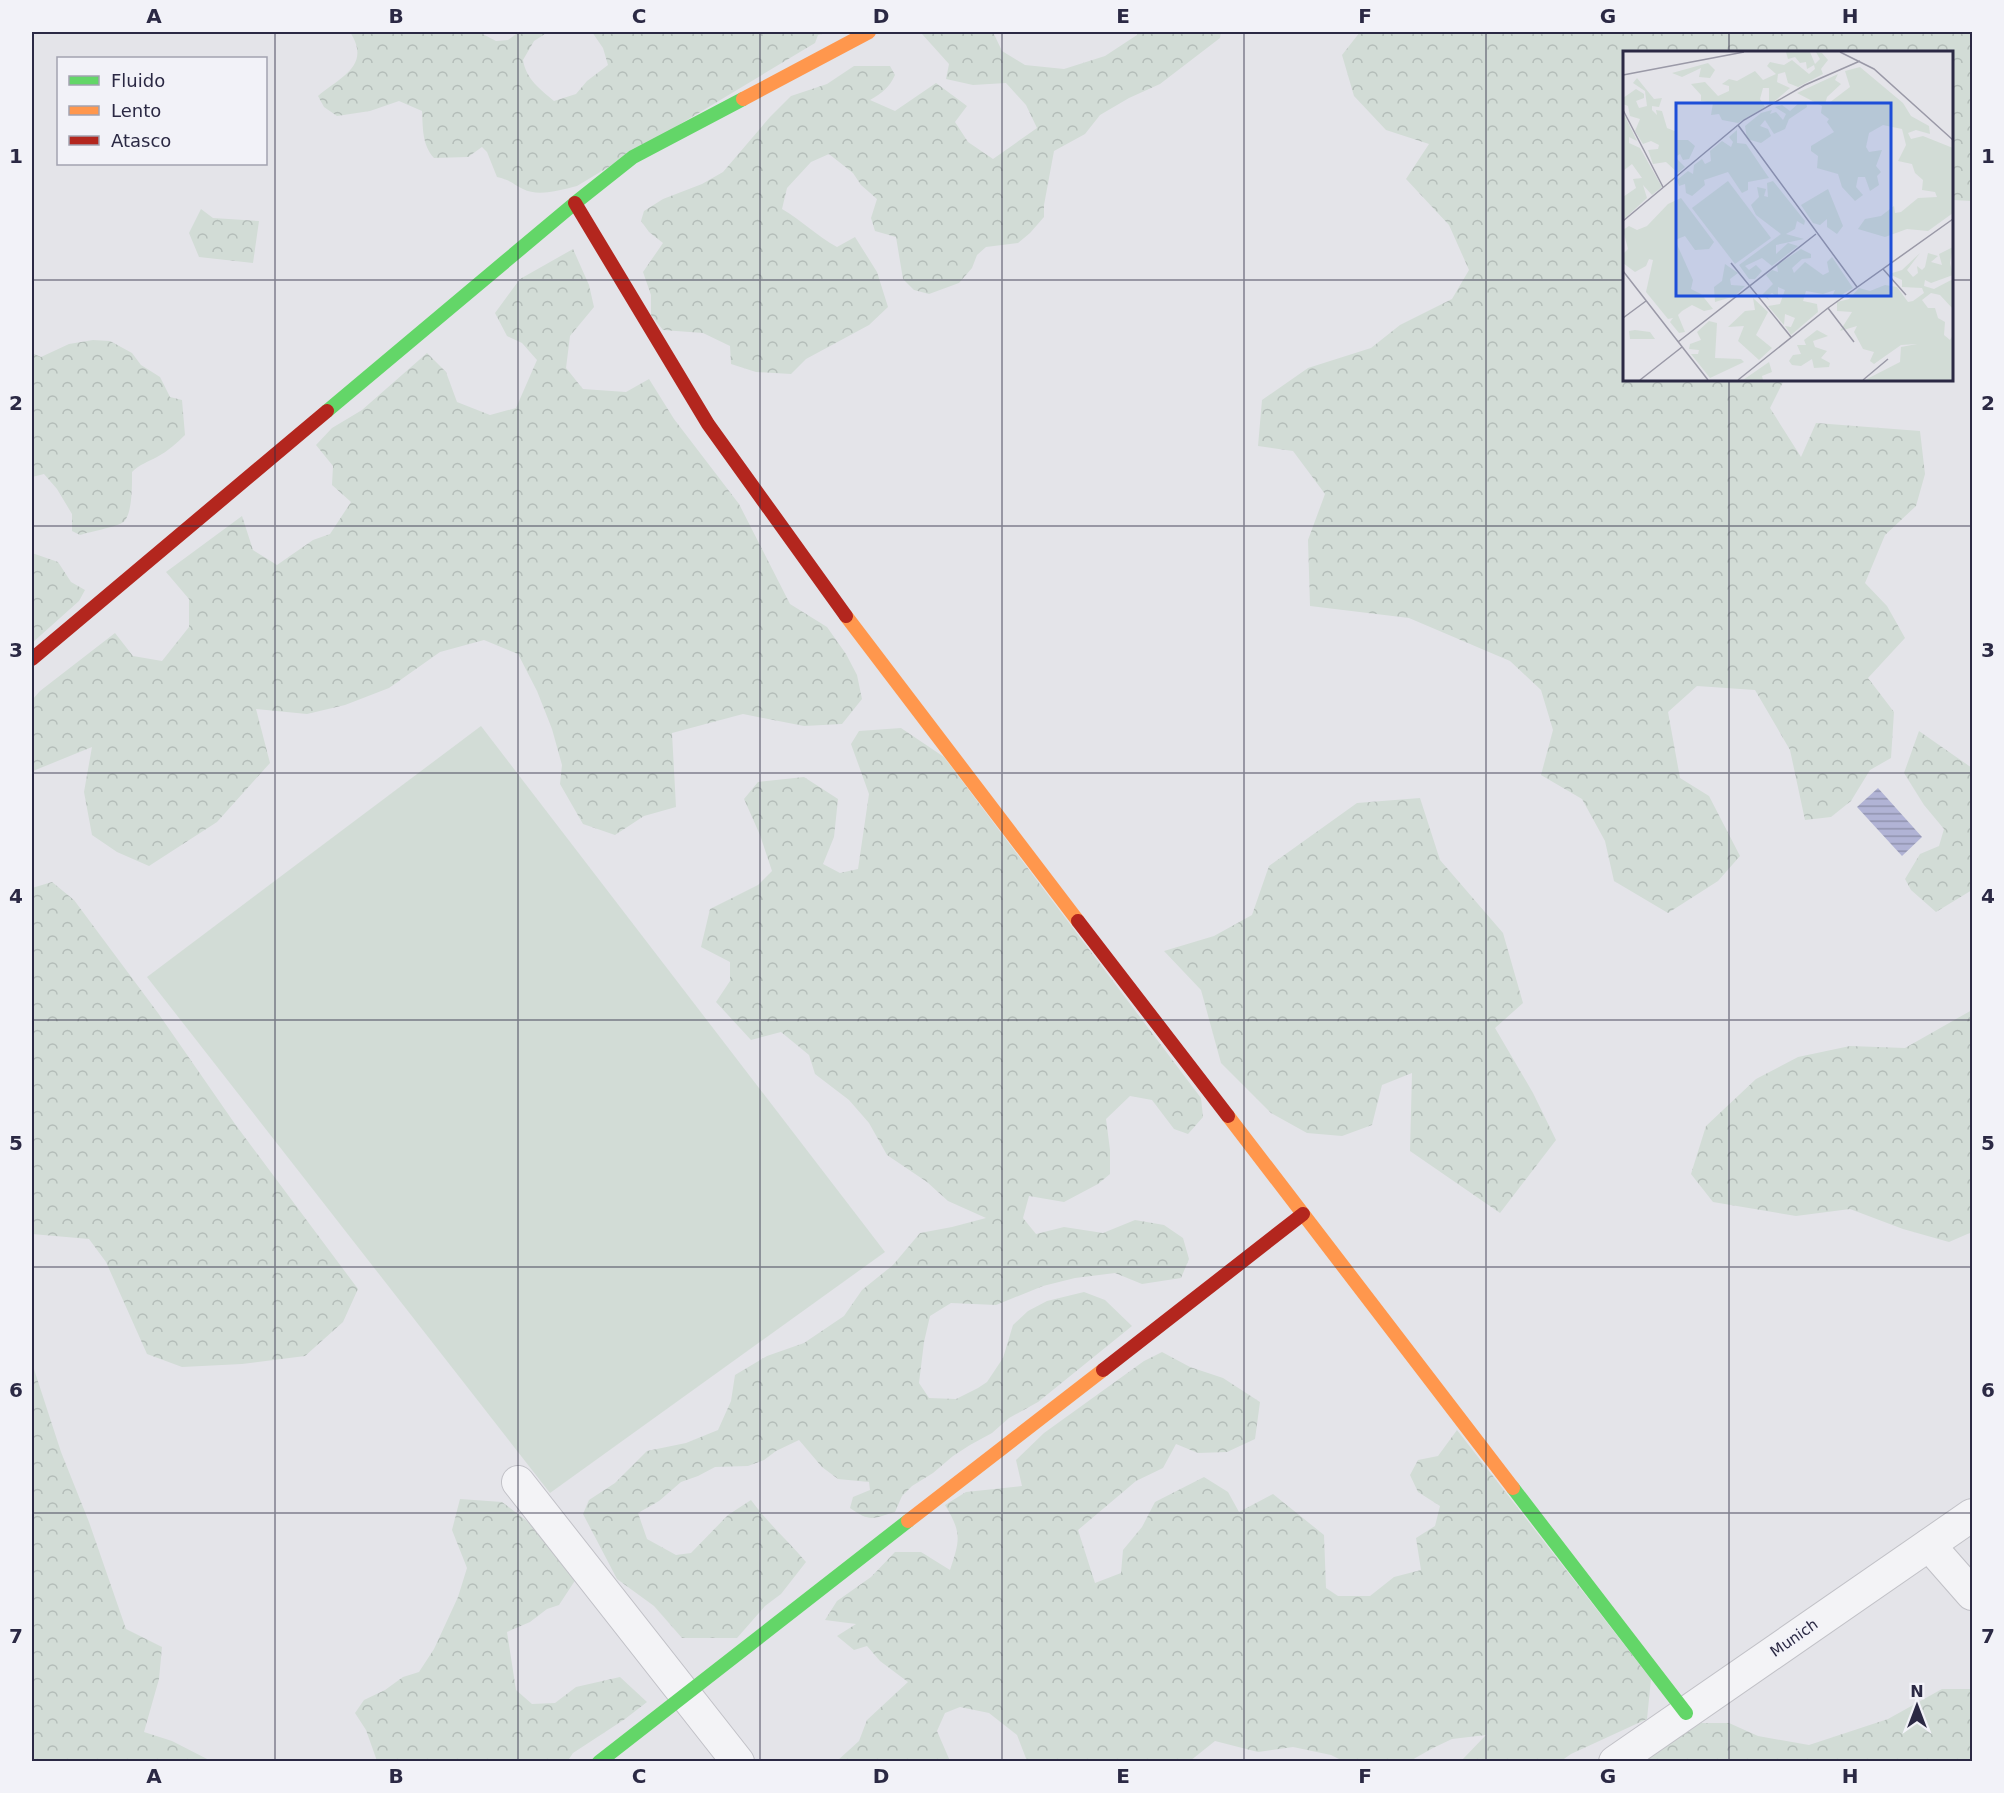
<svg xmlns="http://www.w3.org/2000/svg" width="2004" height="1793" font-family="'DejaVu Sans',sans-serif">
<style>
.grass{fill:#d2dcd6}
.forest{fill:url(#forest-crowns)}
.water{fill:url(#water-rules)}
.lines{fill:none;stroke-linecap:round;stroke-linejoin:round}
.street-casing{stroke:#c1c1c7;stroke-width:34}
.street{stroke:#f3f3f6;stroke-width:32}
.fast{stroke:#63d668;stroke-width:14}
.slow{stroke:#ff974d;stroke-width:14}
.jam{stroke:#b3261e;stroke-width:14}
.grid{fill:none;stroke:#2b2944;stroke-width:1.5;stroke-opacity:0.55}
.labels{text-anchor:middle;stroke-width:4.5;stroke-linejoin:round;paint-order:stroke}
.street-label{font-size:15px;fill:#2b2944;stroke:#f2f2f8}
.inset-road{fill:none;stroke:#9a99a7;stroke-width:1.5}
.view{fill:#1d4ed8;fill-opacity:0.15;stroke:#1d4ed8;stroke-width:3}
.inset-edge{fill:none;stroke:#2b2944;stroke-width:3}
.neatline{fill:none;stroke:#2b2944;stroke-width:2}
.grid-label{font-size:20px;text-anchor:middle;font-weight:bold;fill:#2b2944}
</style>
<defs>
<pattern id="forest-crowns" width="20" height="18" patternUnits="userSpaceOnUse" patternTransform="scale(1.5)"><rect width="20" height="18" fill="#d2dcd6"/><path d="M2 6a3 3 0 1 1 6 0M12 15a3 3 0 1 1 6 0" fill="none" stroke="#b4bdb9"/></pattern>
<pattern id="water-rules" width="6" height="5" patternUnits="userSpaceOnUse" patternTransform="scale(1.5)"><rect width="6" height="5" fill="#b1b3d5"/><path d="M0 2.5h6" fill="none" stroke="#9092ae"/></pattern>
</defs>
<rect width="100%" height="100%" fill="#e4e4e9"/>
<path class="grass" d="M481,726l404,526 -335,241 -403,-516z"/>
<g class="forest">
<path d="M350,32h129l17,9 12,-1 11,-8h29l-14,9 -11,19c3,19 17,29 31,41l22,-7 11,-13 21,-16 -5,-17 -11,-16h238l-12,3 -3,8 -238,143c-16,4 -39,11 -54,3 -11,-5 -12,-9 -26,-12l-10,-25 -5,-5 -14,10 -34,1c-12,-13 -11,-30 -12,-47l-23,-10 -29,10 -33,5 -13,-9 -6,-11c22,-19 54,-30 32,-64z"/>
<path d="M925,32h68l9,19 23,14 39,4 41,-13 32,-21v-3h84l-1,6 -60,46 -31,14 -29,17 -15,19 -31,17 -10,54v12l-14,16 -12,10 -32,4 -9,8 -5,13 -13,15 -30,11 -15,-4 -11,-11 -7,-42 -21,-6 -4,-13 6,-19 -16,-14 -8,-12 -24,-19 -18,8 -24,26 -5,21c19,11 35,27 55,38l18,-10 22,35 11,35 -19,18 -63,34 -15,15 -35,-2 -25,-8 -1,-18 -27,-13 -40,-3 -12,-15v-20l-8,-23 20,-29 -14,-11 -8,-11 3,-10 19,-12 39,-15 21,-12 47,-55 21,-21 36,-12 27,-18h36l5,9c-6,13 -13,18 -25,25l25,11 41,-28 31,23 -12,16 13,20 25,17 44,-31 -11,-23 -20,-22 -33,2 -27,-6 3,-15 -27,-30z"/>
<path d="M1360,32h612v169l-20,-1v-148h-328v328h160l-14,28 31,49 15,-34 104,8 5,43 -9,32 -31,29 -20,48 22,23 18,32 -37,40 26,34 -3,46 -21,12 -19,31 -20,16 -26,3 -15,-70 -35,-60 -58,-4 -29,26 12,66 29,18 31,60 -22,25 -50,32 -54,-32 -9,-40 -23,-42 -41,-24 12,-45 -12,-40 -31,-29 -101,-43 -99,-12 -2,-66 17,-46 -32,-43 -35,-5 4,-46 46,-32 63,-20 29,-23 52,-26 17,-29 -20,-45 -43,-46 23,-35 -43,-14 -32,-34 -12,-41z"/>
<path d="M201,209l12,9 46,3 -6,42 -54,-6 -10,-24z"/>
<path d="M573,249l16,36 5,22 -24,29 -4,32 17,21 43,3 23,-13 25,40 65,85 51,100 37,23 19,27 11,21 5,24 -20,25 -38,2 -61,-12 -71,19 4,74 -32,9 -29,19 -32,-11 -23,-40 2,-19 -10,-36 -15,-38 -19,-37 -34,-14 -44,12 -51,36 -44,17 -38,9 -51,-5 14,54 -53,59 -68,44 -32,-14 -25,-17 -8,-43 8,-45 -59,24 -1,-71 8,-9 75,-58 18,23 29,5 27,-34v-28l-23,-27 76,-56 11,34 24,15 36,-25 17,-6 21,-32 -19,-17 1,-19 -17,-21 16,-17 30,-18 65,-57 19,19 11,30 33,13 26,-7 21,-48 -15,-17 -15,-7 -12,-23 25,-34z"/>
<path d="M93,340l17,1 22,12 9,12 19,12 10,20 12,3 3,35c-8,8 -17,16 -28,22 -9,5 -17,7 -25,15 0,11 1,45 -10,51 -7,4 -33,9 -42,12l-8,-4v-17l-15,-25 -13,-15 -12,3v-124l9,4 28,-13z"/>
<path d="M32,553l26,9 13,20 14,8 -6,11 -47,42z"/>
<path d="M901,728l43,29 257,341 2,19 -15,17 -14,-5 -22,-29 -22,-4 -24,23 4,31v24l-12,10 -34,18 -35,-6 -6,22 13,16 28,-7 39,6 32,-13 29,5 19,13 6,21 -8,19 -39,6 -27,-11 -40,5 -32,8 -47,19 -45,-2 -21,13 -6,26 -5,41 10,15 27,1 22,-11 9,-6 16,-24 10,-33 15,-14 19,-10 37,-9 21,8 27,26 -94,76 -29,16 -17,15 -22,12 -17,11 -20,17 -21,13 -10,10 -7,16c-23,7 -25,10 -45,-4l3,-11 17,-7 -1,-8 -31,-3 -16,-12 -23,-27 -23,11 -12,9 -16,6 -33,1 -17,9 -17,6 -22,19 -21,12 9,26 29,16 15,-2 37,-38 23,-15c16,22 37,41 55,62l-25,32 -16,12 -28,32h-55l-28,-32 -37,-27 -34,-65 6,-14 26,-17 32,-32 39,-8 32,-13 13,-29 4,-26 32,-19 37,-13 40,-27 18,-26 31,-25 27,-32 32,-6 34,-9 -38,-17 -21,-19 -40,-27 -18,-32 -20,-23 -34,-26 -6,-19 -28,-23 -30,8 -35,-38 14,-21v-19l-29,-15 9,-38 48,-24 14,-14 -12,-36 -16,-36 14,-17 46,-5 34,22 -4,38 -11,27 17,9 18,-4 11,-75 -18,-50 8,-13z"/>
<path d="M1919,731l53,37v122l-36,22 -25,-22 -6,-11 15,-25 19,-8 5,-17 -20,-24 -20,-32z"/>
<path d="M1420,798l20,62 63,73 20,70 -28,25 38,65 23,47 -56,73 -90,-62 2,-78 -30,12 -10,40 -30,11 -35,-3 -36,-20 -50,-50 -20,-73 -37,-39 50,-15 38,-21 17,-49 88,-63z"/>
<path d="M52,882l22,18 84,113 77,111 123,165 -15,33 -38,34 -63,8 -60,3 -35,-13 -41,-92 -17,-23 -57,-5v-346z"/>
<path d="M1972,1010v222l-23,10 -46,-13 -53,-20 -54,7 -83,-14 -22,-28 15,-48 50,-47 42,-22 52,-11 55,2z"/>
<path d="M1162,1352l28,15 33,11 37,24 -5,37 -28,13 -29,1 -22,-9 -13,24 -27,13 -58,49 17,53 26,-10 2,-23 19,-23 13,-25 49,-25 24,15 11,20 34,-18 51,41 2,53 12,8h32l24,-19 27,-7 -5,-32 19,-12 5,-20 -22,-14 -8,-17 8,-15 20,-4 19,-26 194,249 -4,40 -76,35 -10,7h-100l25,-26 -34,4 -19,9 -23,13h-67l-12,-6 -38,-8 -35,5 -43,-11 -25,20h-163l-10,-26 -28,-22 -29,-6 -15,6 -8,18 13,30h-33l-2,-1 -9,2 -69,-1 22,-20 8,-21 41,-38 -28,-21 -13,-15 -13,4 -17,-14 19,-12 -31,-4 12,-19 34,-24 24,-25h26l29,18c10,-30 12,-37 -5,-65l21,-13 56,-6 -6,-26 28,-27 100,-72z"/>
<path d="M32,1363l29,89 28,70 37,107 36,18 -3,32 -15,53 28,9 39,20h-179z"/>
<path d="M460,1499l42,3 33,25 41,52 -17,26 -12,4 -17,13 -23,10 9,58 16,14 23,-1 21,-16 44,-10 27,25 -22,17 -52,34 -6,9 -190,-1 -11,-31 -11,-17 9,-13 21,-10 18,-13 16,-5 15,-23 24,-52 9,-29 -15,-38z"/>
<path d="M1942,1689h30v72l-329,1 20,-19 38,-20h28l29,13 51,9 79,-26z"/>
</g>
<path class="water" d="M1878,788l44,49 -20,19 -45,-49z"/>
<g class="lines">
<defs>
<g id="street">
<path d="M518,1482l220,280"/>
<path d="M1929,1545l43,49"/>
<path d="M1615,1762l357,-247"/>
</g>
</defs>
<use href="#street" class="street-casing"/>
<use href="#street" class="street"/>
<g class="fast">
<path d="M327,411l248,-208 58,-46 110,-58"/>
<path d="M1513,1488l173,225"/>
<path d="M599,1762l309,-241"/>
</g>
<g class="slow">
<path d="M743,99l126,-67"/>
<path d="M846,616l232,305"/>
<path d="M1228,1116l285,372"/>
<path d="M908,1521l195,-151"/>
</g>
<g class="jam">
<path d="M575,203l133,221 138,192"/>
<path d="M32,659l295,-248"/>
<path d="M1078,921l150,195"/>
<path d="M1103,1370l200,-156"/>
</g>
</g>
<path class="grid" d="M275,32v1730M518,32v1730M760,32v1730M1002,32v1730M1244,32v1730M1486,32v1730M1729,32v20M32,280h1592M1952,280h20M1729,380v1382M32,526h1940M32,773h1940M32,1020h1940M32,1267h1940M32,1513h1940"/>
<g class="labels">
<g class="street-label">
<text transform="translate(1794 1638) rotate(-35)" y="5">Munich</text>
</g>
</g>
<g transform="translate(1623 51)">
<rect width="330" height="330" fill="#e4e4e9"/>
<path d="M105,130l43,57 -36,26 -43,-56z" fill="#d2dcd6"/>
<path d="M163,1h24l5,12 5,-5 -4,-7 6,1 6,7 -7,9 2,5 -25,13 -10,-4 -3,-11 -7,2 -1,8 13,6 -21,18v-18h-6l-3,11 5,8 -27,16 -16,-3 -3,-6 -8,1 2,-12 -12,-2v-6l-10,-11 14,-2 13,14 11,-5v-5l-7,-2 7,-5 8,2 18,-10 8,9 13,-6 -9,-8 3,-4 14,3 8,-5 17,14 6,-5 -1,-4 -7,4 -1,-7 -6,1 -5,-6 -7,2zM85,12l7,7 -5,8 -11,-1 2,-9 -19,9 -10,-4zM237,16l43,36 8,13 18,10 1,8 -14,-4 -8,3 3,6 12,-3 30,12v65l-25,18 -21,-2 -22,8 -27,-8 7,-10 16,-3 13,-10 1,7 6,-1 17,-14 19,-1 -2,-5 -13,-2 1,-10 -8,-7 -3,-9 -14,-3 8,-16 -4,-16 -19,-4 -14,8 -3,14 3,5 13,-2 -6,16 5,6 -4,4 2,9 -9,6 -5,-14h-7l-2,10 7,8 -8,6 -13,-14 -4,-13 -21,-6 1,-12 -7,-5v-5l23,-14 -7,-10 2,-3 -8,-6 1,-7 -25,-13 41,-19 -3,6 6,4 -14,13 -2,7 4,-1 21,-16 -5,-16zM14,27l17,21 8,-1 -3,9 -7,-1v4l5,5 -1,-5 6,1 5,17 10,4 -1,8h12l7,6 -6,13 -6,1 -3,-6 -5,3 10,10 -7,6 -12,-11 -13,2 -5,-14 10,-1 1,-4 -8,-4 -8,3 -8,-13 5,-12 -10,-3 -2,-10 -5,-2v-6l13,-9 8,5v4l-8,3 3,7 8,-2 -2,-15 -12,-8zM177,51h6l1,5 -18,12 -4,10 -11,5 -9,-14 -5,6 8,3 3,7 -10,7 -14,-4 -2,-13 16,-13 11,-3 -2,4 6,-2 7,8 3,-6 -11,-7 7,-2 8,6zM0,61l14,29 -8,-4v6l11,5 22,39 -10,8 -9,-10 4,13 -24,22v-23l13,-9 -3,-9 9,-1 -10,-14 -9,7zM114,79v13l9,1 23,34 -21,4v8l-6,3 -14,-21 -24,8 1,5 -13,11 -6,-3 -1,-9 -6,2 -2,-6 11,-9 5,3 1,-9 8,-6 3,5 6,-3 -1,-10 12,-10 9,6 2,-5 -4,-5zM150,130l32,40 -1,4 -7,-4 -2,8 -9,5 18,5 -28,6v9l12,-11 10,3 -26,20 -10,-8 -17,8 4,4 7,-5 6,6 -7,8h-6l-10,-14 42,-31 -25,-19 -5,-10 8,-8 -2,-10 9,2 -2,7 4,1 -1,-14zM205,138l15,37 -6,8 -10,-7v-8l-7,6 -7,-2 -12,-18zM58,147l33,44 -5,7 -14,1 -10,-14 -10,4 18,40 -2,9 10,5 12,15 -9,2 -12,-6 -10,6 -4,4 7,17 -6,1 -9,-11 3,-4 -5,1 -22,-27 7,-32 -4,-1 -3,7 -11,6 -12,-9v-9l5,-5 -5,-19 6,-4 8,4 10,-4 21,-22zM330,196l-3,16 3,12 -22,8 -6,-3 -1,6 10,3 19,-10v30l-13,-14 -9,-2 -9,7 6,8h7l3,10 7,4 -1,13 6,5 3,-5v45h-88l35,-18 1,-15 16,-3 -16,1 -27,19 -4,-3 4,-9 -11,-3 -9,-17 3,-6 -17,5 12,-19 -15,-1v-9l12,-3 10,-11 11,3 15,-6 12,2 11,15 5,-1 11,-8 -2,-5 -20,-1v-7l-13,-6 13,-4 18,-17 -13,17 6,7 5,-4 -1,-7 5,4 3,-3 3,-14 10,3 -7,6 11,3 -3,-11zM178,198l10,5v4l-9,1 -10,9 2,5 11,-11 18,13 6,-3 -2,-10 5,-5 21,31 -15,9h-6l3,-7 -12,4 -17,-3 -3,10 14,3 1,8 -27,23 -6,-9 6,1 4,-9 -10,-4 -1,11 -16,-19 12,-2 5,-14 -7,-3v10l-6,-4 -5,3 2,4 -7,-5 11,-11 -7,-9 6,-5 6,2 -1,-7zM102,213l13,9 -8,6 1,6 14,1 -10,10 -20,6 -1,-15 8,-6zM130,247l15,14 -12,23 16,13 -13,12 -21,-19 6,-15 -16,1 17,-16 10,-1zM86,270l8,2 -2,35 26,1 3,3 -34,16 -19,-24h7l1,-4 -10,-1 1,-5 11,-4 -4,-8zM12,279l15,2 5,7h-25l-1,-8zM194,279l11,6 -15,5 2,6 12,4 -6,7 9,5 -1,4 -15,1 -2,-9 -11,7 -9,-1 -3,-4 4,-6 8,-1 -4,-9h9l-2,-5zM146,311l3,10 -10,4 1,4h-20z" fill="#d2dcd6"/>
<path class="inset-road" d="M217,1l34,17 79,71M0,24l121,-23M0,59l40,77M115,74l119,162M0,170l121,-101 61,-35 55,-24M108,212l60,74M260,218l23,26M0,220l85,109M205,257l26,34M0,267l23,-17M55,291l138,-108M17,329l42,-33M115,329l90,-72 125,-89M240,329l25,-21"/>
<path class="view" d="M53,52h215v193h-215z"/>
<rect width="330" height="330" class="inset-edge"/>
</g>
<rect width="2004" height="1793" fill="none" stroke="#f2f2f8" stroke-width="66"/>
<rect x="57" y="57" width="210" height="108" fill="#f2f2f8" stroke="#a2a2b0" stroke-width="1.5"/>
<rect x="69" y="76" width="30" height="9" fill="#63d668" stroke="#a2a2b0" stroke-width="1.5"/>
<text x="111" y="87" font-size="18" fill="#2b2944">Fluido</text>
<rect x="69" y="106" width="30" height="9" fill="#ff974d" stroke="#a2a2b0" stroke-width="1.5"/>
<text x="111" y="117" font-size="18" fill="#2b2944">Lento</text>
<rect x="69" y="136" width="30" height="9" fill="#b3261e" stroke="#a2a2b0" stroke-width="1.5"/>
<text x="111" y="147" font-size="18" fill="#2b2944">Atasco</text>
<g transform="translate(1917 1706)" stroke="#f2f2f8" stroke-width="4.5" paint-order="stroke">
<path d="M0-4.5L10 22L0 15L-10 22Z" fill="#2b2944"/>
<text y="-9" font-size="16" font-weight="bold" text-anchor="middle" fill="#2b2944">N</text>
</g>
<rect x="33" y="33" width="1938" height="1727" class="neatline"/>
<g class="grid-label">
<text x="154" y="23">A</text>
<text x="396" y="23">B</text>
<text x="639" y="23">C</text>
<text x="881" y="23">D</text>
<text x="1123" y="23">E</text>
<text x="1365" y="23">F</text>
<text x="1608" y="23">G</text>
<text x="1850" y="23">H</text>
<text x="16" y="163">1</text>
<text x="1988" y="163">1</text>
<text x="16" y="410">2</text>
<text x="1988" y="410">2</text>
<text x="16" y="657">3</text>
<text x="1988" y="657">3</text>
<text x="16" y="903">4</text>
<text x="1988" y="903">4</text>
<text x="16" y="1150">5</text>
<text x="1988" y="1150">5</text>
<text x="16" y="1397">6</text>
<text x="1988" y="1397">6</text>
<text x="16" y="1643">7</text>
<text x="1988" y="1643">7</text>
<text x="154" y="1783">A</text>
<text x="396" y="1783">B</text>
<text x="639" y="1783">C</text>
<text x="881" y="1783">D</text>
<text x="1123" y="1783">E</text>
<text x="1365" y="1783">F</text>
<text x="1608" y="1783">G</text>
<text x="1850" y="1783">H</text>
</g>
</svg>
